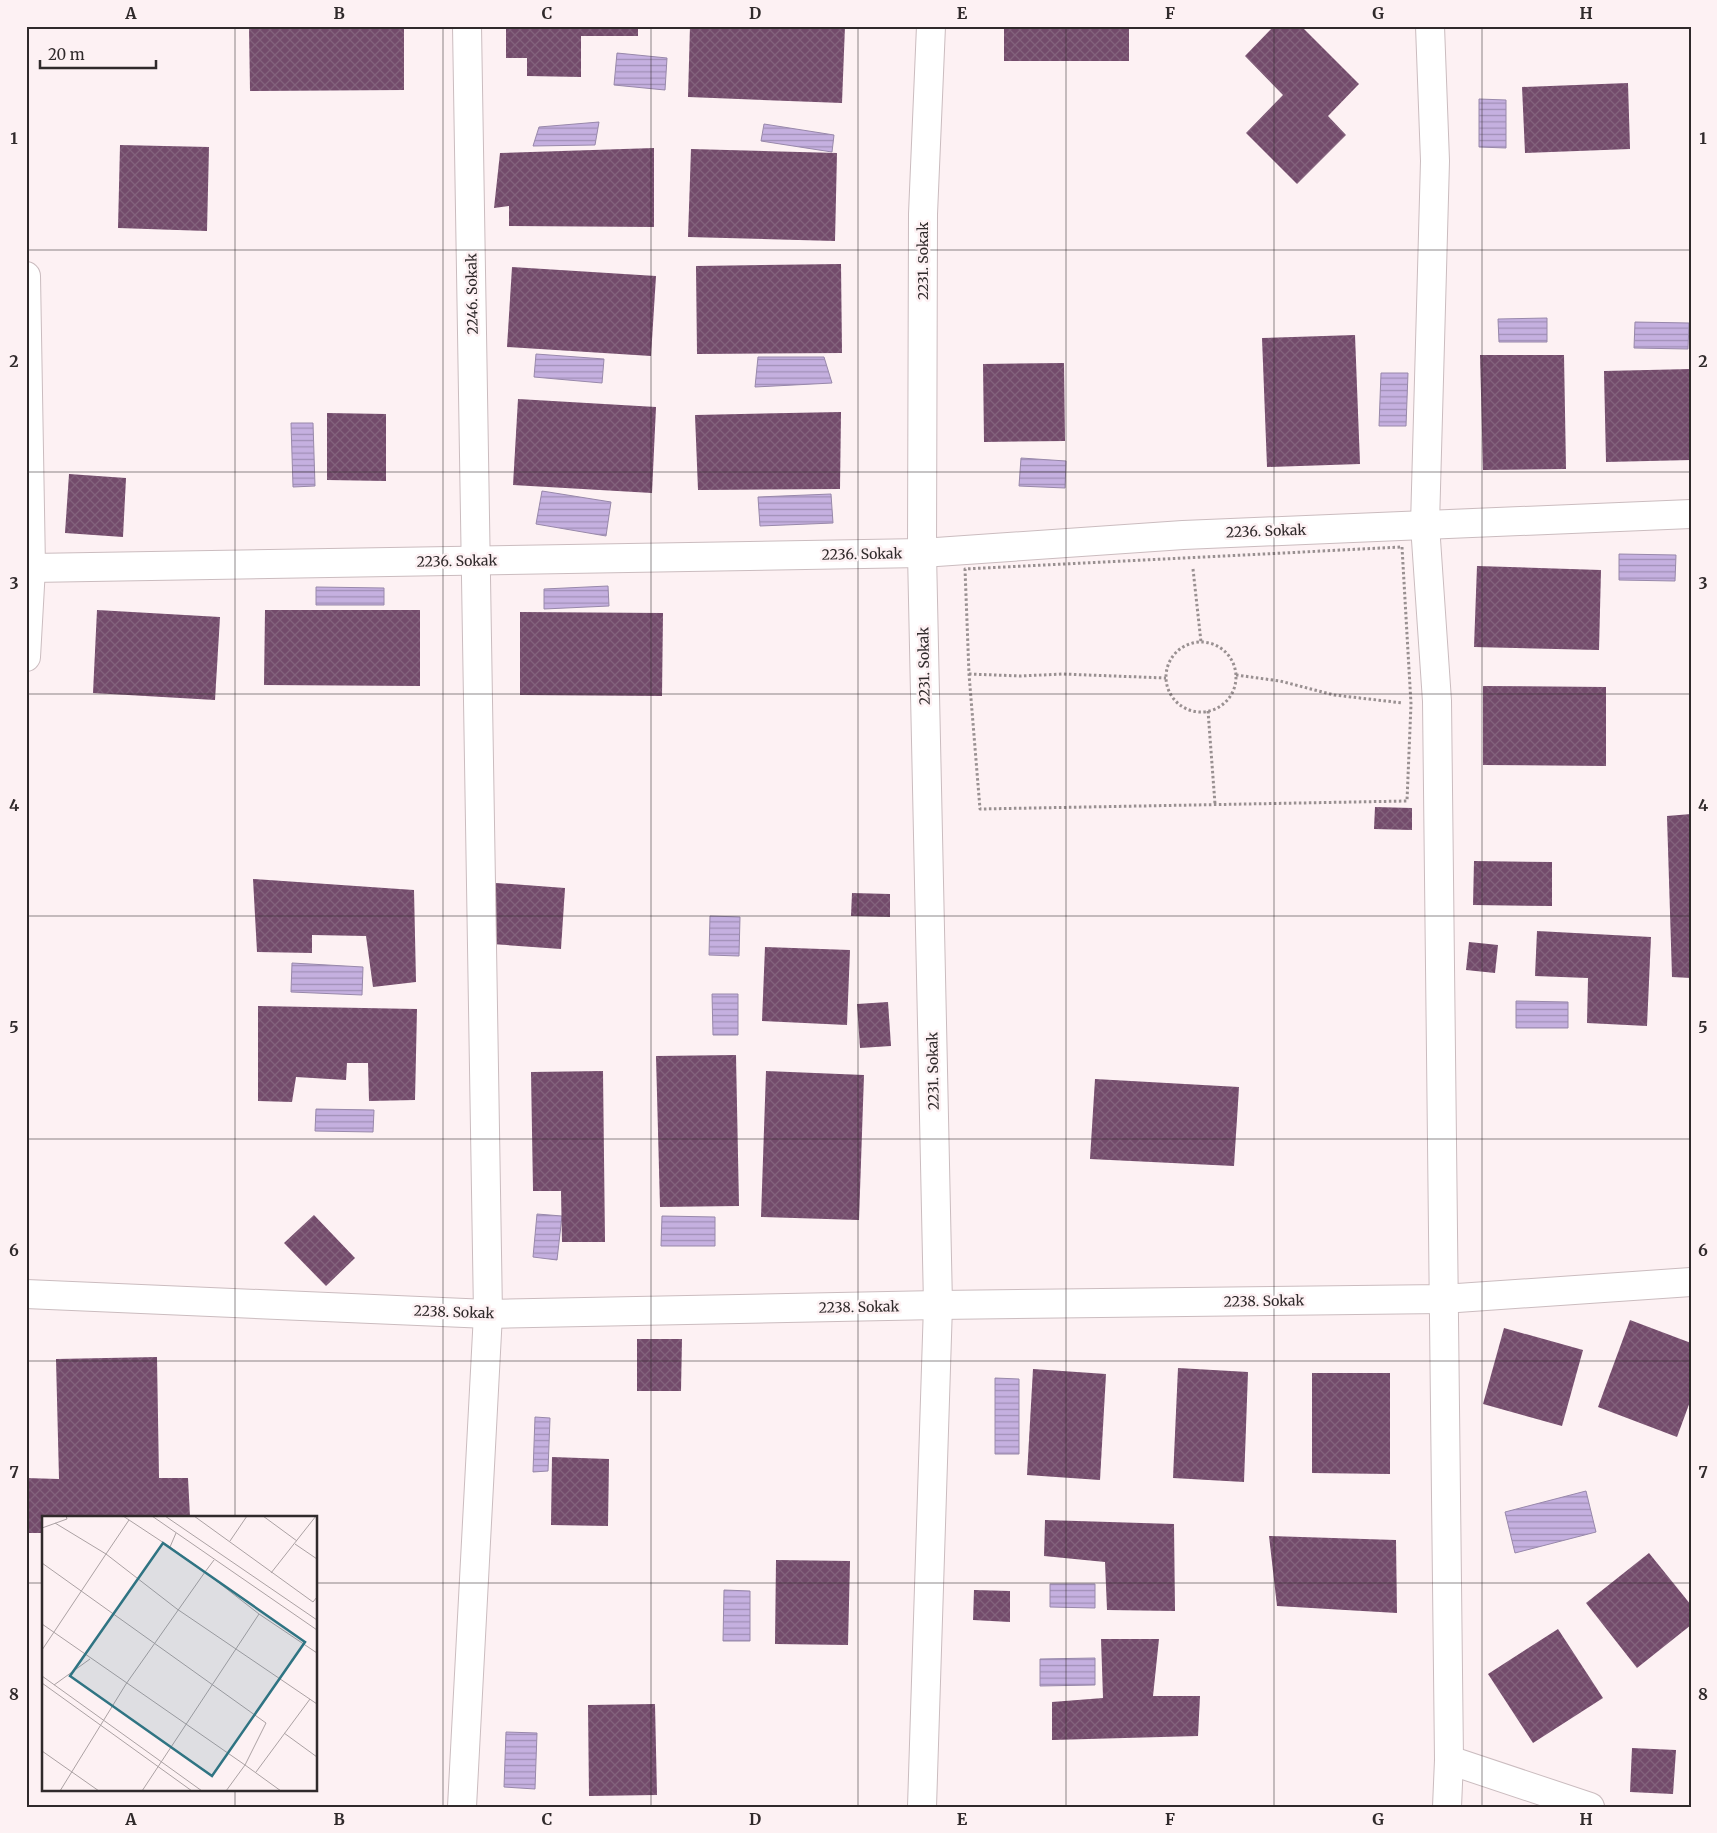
<svg xmlns="http://www.w3.org/2000/svg" width="1717" height="1833" font-family="Merriweather,serif">
<style>
.water{fill:url(#water-rules);stroke:#9888aa}
.building{fill:url(#building-cross-hatch)}
.lines{fill:none;stroke-linecap:round;stroke-linejoin:round}
.minor-casing{stroke:#cbbcbf;stroke-width:30}
.path{stroke:#999091;stroke-width:3;stroke-dasharray:2.5 2.5;stroke-linecap:butt}
.minor{stroke:#fff;stroke-width:28}
.grid{fill:none;stroke:#302a2b;stroke-width:1;stroke-opacity:0.55}
.labels{text-anchor:middle;stroke-width:5;stroke-linejoin:round;paint-order:stroke}
.street-label{font-size:14px;fill:#302a2b;stroke:#fdf1f3}
.inset-road{fill:none;stroke:#aba1a3;stroke-width:1}
.view{fill:#2f7483;fill-opacity:0.15;stroke:#2f7483;stroke-width:2.5}
.inset-edge{fill:none;stroke:#302a2b;stroke-width:2.5}
.neatline{fill:none;stroke:#302a2b;stroke-width:2}
.grid-label{font-size:16px;text-anchor:middle;font-weight:bold;fill:#302a2b}
</style>
<defs>
<pattern id="water-rules" width="6" height="5" patternUnits="userSpaceOnUse" patternTransform="scale(1.25)"><rect width="6" height="5" fill="#c5b0e0"/><path d="M0 2.5h6" fill="none" stroke="#a08fb6"/></pattern>
<pattern id="building-cross-hatch" width="8" height="8" patternUnits="userSpaceOnUse" patternTransform="scale(1.25)"><rect width="8" height="8" fill="#734b6b"/><path d="M0 0l8 8M0 8l8-8" fill="none" stroke="#83627c"/></pattern>
</defs>
<rect width="100%" height="100%" fill="#fdf1f3"/>
<g class="water">
<path d="M617,53l50,5 -2,32 -51,-5z"/>
<path d="M1479,99l27,1v48l-27,-1z"/>
<path d="M599,122l-4,23 -62,1 6,-19z"/>
<path d="M764,124l70,11 -2,17 -71,-11z"/>
<path d="M1547,318v24h-48l-1,-23z"/>
<path d="M1635,322l54,1 -1,26 -54,-1z"/>
<path d="M536,354l68,5 -2,24 -68,-6z"/>
<path d="M758,357h66l8,26 -77,4z"/>
<path d="M1381,373h27l-2,53h-27z"/>
<path d="M291,423h22l2,63 -22,1z"/>
<path d="M1021,458l45,3 -1,27 -46,-2z"/>
<path d="M542,491l69,11 -5,34 -70,-12z"/>
<path d="M831,494l2,29 -73,3 -2,-29z"/>
<path d="M1619,554l57,1 -1,26 -56,-1z"/>
<path d="M608,586l1,20 -65,3v-20z"/>
<path d="M316,587l68,1v17h-68z"/>
<path d="M710,916l30,1 -1,39 -30,-1z"/>
<path d="M292,963l71,4 -1,28 -71,-3z"/>
<path d="M712,994h26v41h-25z"/>
<path d="M1516,1001l52,1v26h-52z"/>
<path d="M316,1109l58,1 -1,22 -58,-1z"/>
<path d="M537,1214l25,2 -5,44 -24,-3z"/>
<path d="M662,1216l53,1v29h-54z"/>
<path d="M995,1378l24,1v75h-24z"/>
<path d="M535,1417l15,1 -2,53 -15,1z"/>
<path d="M1586,1491l10,41 -81,21 -10,-41z"/>
<path d="M1050,1584h45v24l-45,-1z"/>
<path d="M724,1590l26,1v50h-27z"/>
<path d="M1095,1658v27l-55,1v-27z"/>
<path d="M506,1732l31,1 -2,56 -31,-2z"/>
</g>
<g class="building">
<path d="M249,26h155v64l-154,1z"/>
<path d="M506,26h132v10h-57v41l-54,-1v-18h-21z"/>
<path d="M690,26h155l-3,77 -154,-6z"/>
<rect x="1004" y="26" width="125" height="35"/>
<path d="M1274,26h27l58,58 -31,32 18,19 -49,49 -51,-51 37,-38 -38,-39z"/>
<path d="M1628,83l2,66 -105,4 -3,-66z"/>
<path d="M120,145l89,2 -2,84 -89,-3z"/>
<path d="M654,148v79l-145,-1v-20l-15,2 6,-55z"/>
<path d="M691,149l146,4 -2,88 -147,-4z"/>
<path d="M841,264l1,89 -145,1 -1,-88z"/>
<path d="M512,267l144,9 -5,80 -144,-9z"/>
<path d="M1355,335l5,129 -93,3 -5,-129z"/>
<path d="M1480,355h84l2,114 -83,1z"/>
<path d="M1064,363l1,78 -81,1 -1,-78z"/>
<path d="M1691,369v91l-85,2 -2,-91z"/>
<path d="M518,399l138,8 -4,86 -139,-8z"/>
<path d="M841,412l-1,77 -142,1 -3,-75z"/>
<path d="M327,413l59,1v67l-59,-1z"/>
<path d="M69,474l57,4 -3,59 -58,-4z"/>
<path d="M1477,566l124,4 -2,80 -125,-3z"/>
<path d="M97,610l123,7 -5,83 -122,-7z"/>
<path d="M265,610h155v76l-156,-1z"/>
<path d="M520,612l143,1 -1,83 -142,-1z"/>
<path d="M1483,686l123,1v79l-123,-1z"/>
<path d="M1375,807l37,1v22l-38,-1z"/>
<path d="M1691,814v164l-19,-1 -5,-161z"/>
<path d="M1474,861l78,1v44l-79,-1z"/>
<path d="M253,879l161,11 2,92 -43,5 -7,-51 -54,-1v18l-55,-1z"/>
<path d="M496,883l69,5 -4,61 -69,-5z"/>
<path d="M852,893l38,1v23l-39,-1z"/>
<path d="M1537,931l114,6 -4,89 -60,-3 1,-45 -53,-2z"/>
<path d="M1469,942l29,3 -3,28 -29,-3z"/>
<path d="M765,947l85,3 -3,75 -85,-4z"/>
<path d="M888,1002l3,44 -31,2 -3,-44z"/>
<path d="M258,1006l159,3 -2,91 -46,1 -1,-38h-21l-1,17 -50,-3 -4,25 -34,-1z"/>
<path d="M736,1055l3,151 -79,1 -4,-151z"/>
<path d="M603,1071l2,171h-43l-1,-51h-28l-2,-119z"/>
<path d="M766,1071l98,4 -5,145 -98,-3z"/>
<path d="M1095,1079l144,8 -5,79 -144,-7z"/>
<path d="M314,1215l41,43 -29,28 -42,-43z"/>
<path d="M1630,1320l61,23v56l-14,38 -79,-30z"/>
<path d="M1504,1328l79,22 -21,76 -79,-22z"/>
<path d="M637,1339h45l-1,52h-44z"/>
<path d="M157,1357l2,121h29l2,39h-146v16h-18v-55l33,1 -3,-120z"/>
<path d="M1178,1368l70,4 -4,110 -71,-4z"/>
<path d="M1033,1369l73,5 -6,106 -73,-5z"/>
<path d="M1312,1373h78v101l-78,-1z"/>
<path d="M552,1457l57,2 -1,67 -57,-1z"/>
<path d="M1045,1520l129,4 1,87 -68,-1 -2,-48 -61,-6z"/>
<path d="M1269,1536l127,4 1,73 -120,-7z"/>
<path d="M1649,1553l42,52v20l-54,43 -51,-65z"/>
<path d="M776,1560l74,1 -2,84 -73,-1z"/>
<path d="M974,1590l36,1v31l-37,-2z"/>
<path d="M1558,1629l45,69 -70,45 -45,-69z"/>
<path d="M1101,1639h58l-6,57h47l-2,40 -146,4v-38l51,-4z"/>
<path d="M655,1704l2,91 -68,1 -1,-91z"/>
<path d="M1632,1748l44,2 -3,44 -43,-2z"/>
</g>
<g class="lines">
<defs>
<g id="minor">
<path d="M1430,26l5,135 -10,364 12,176 12,1059 -2,47"/>
<path d="M26,276l5,292 -5,89"/>
<path d="M31,568l891,-15 261,-18 508,-21"/>
<path d="M26,1294l462,20 450,-9 505,-6 248,-17"/>
<path d="M1449,1760l141,47"/>
<path d="M462,1807l26,-493 -21,-1288"/>
<path d="M922,1807l16,-502 -16,-752 1,-339 8,-188"/>
</g>
</defs>
<use href="#minor" class="minor-casing"/>
<g class="path">
<path d="M1402,547l9,157 -4,97 -427,8 -11,-135 -4,-105z"/>
<path d="M1193,569l8,73"/>
<circle cx="1201" cy="677" r="35"/>
<path d="M969,674l52,2 41,-2 104,4"/>
<path d="M1236,675l44,6 54,14 69,8"/>
<path d="M1208,711l7,93"/>
</g>
<use href="#minor" class="minor"/>
</g>
<path class="grid" d="M235,26v1491M443,26v1781M651,26v1781M858,26v1781M1066,26v1781M1274,26v1781M1482,26v1781M26,250h1665M26,472h1665M26,694h1665M26,916h1665M26,1139h1665M26,1361h1665M26,1583h18M316,1583h1375M235,1789v18"/>
<g class="labels">
<g class="street-label">
<text transform="translate(923 261) rotate(-90)" y="5">2231. Sokak</text>
<text transform="translate(472 294) rotate(-91)" y="5">2246. Sokak</text>
<text transform="translate(1266 531) rotate(-2)" y="5">2236. Sokak</text>
<text transform="translate(862 554) rotate(-1)" y="5">2236. Sokak</text>
<text transform="translate(457 561) rotate(-1)" y="5">2236. Sokak</text>
<text transform="translate(924 666) rotate(-91)" y="5">2231. Sokak</text>
<text transform="translate(933 1071) rotate(-91)" y="5">2231. Sokak</text>
<text transform="translate(1264 1301) rotate(-1)" y="5">2238. Sokak</text>
<text transform="translate(859 1307) rotate(-1)" y="5">2238. Sokak</text>
<text transform="translate(454 1312) rotate(2)" y="5">2238. Sokak</text>
</g>
</g>
<g transform="translate(42 1516)">
<rect width="275" height="275" fill="#fdf1f3"/>
<path class="inset-road" d="M81,0l47,31M110,0l165,114M123,0l152,104M152,0l119,86 4,-5M221,0l34,25M13,7l51,31 23,-34M0,12l25,-9 -1,-3M134,17l-6,14 35,25 9,-12M188,25l17,-25M253,28l22,15M0,47l224,160 -21,42 36,26M229,57l45,-57M0,108l203,141 -19,26M0,134l64,-96 71,55 140,95M0,160l160,115M0,167l150,108M12,169l36,-26M242,217l33,24M0,235l57,40M214,256l54,-73M18,275l66,-107 79,-112 54,42 58,39M100,275l117,-177"/>
<path class="view" d="M121,27l142,99 -93,134 -142,-100z"/>
<rect width="275" height="275" class="inset-edge"/>
</g>
<rect width="1717" height="1833" fill="none" stroke="#fdf1f3" stroke-width="55"/>
<path d="M40 60v8h116v-8" fill="none" stroke="#302a2b" stroke-width="2.5"/>
<text x="48" y="60" font-size="15" fill="#302a2b" stroke="#fdf1f3" stroke-width="4" paint-order="stroke">20 m</text>
<rect x="28" y="28" width="1662" height="1778" class="neatline"/>
<g class="grid-label">
<text x="131" y="19">A</text>
<text x="339" y="19">B</text>
<text x="547" y="19">C</text>
<text x="755" y="19">D</text>
<text x="962" y="19">E</text>
<text x="1170" y="19">F</text>
<text x="1378" y="19">G</text>
<text x="1586" y="19">H</text>
<text x="14" y="144">1</text>
<text x="1703" y="144">1</text>
<text x="14" y="367">2</text>
<text x="1703" y="367">2</text>
<text x="14" y="589">3</text>
<text x="1703" y="589">3</text>
<text x="14" y="811">4</text>
<text x="1703" y="811">4</text>
<text x="14" y="1033">5</text>
<text x="1703" y="1033">5</text>
<text x="14" y="1256">6</text>
<text x="1703" y="1256">6</text>
<text x="14" y="1478">7</text>
<text x="1703" y="1478">7</text>
<text x="14" y="1700">8</text>
<text x="1703" y="1700">8</text>
<text x="131" y="1825">A</text>
<text x="339" y="1825">B</text>
<text x="547" y="1825">C</text>
<text x="755" y="1825">D</text>
<text x="962" y="1825">E</text>
<text x="1170" y="1825">F</text>
<text x="1378" y="1825">G</text>
<text x="1586" y="1825">H</text>
</g>
</svg>
